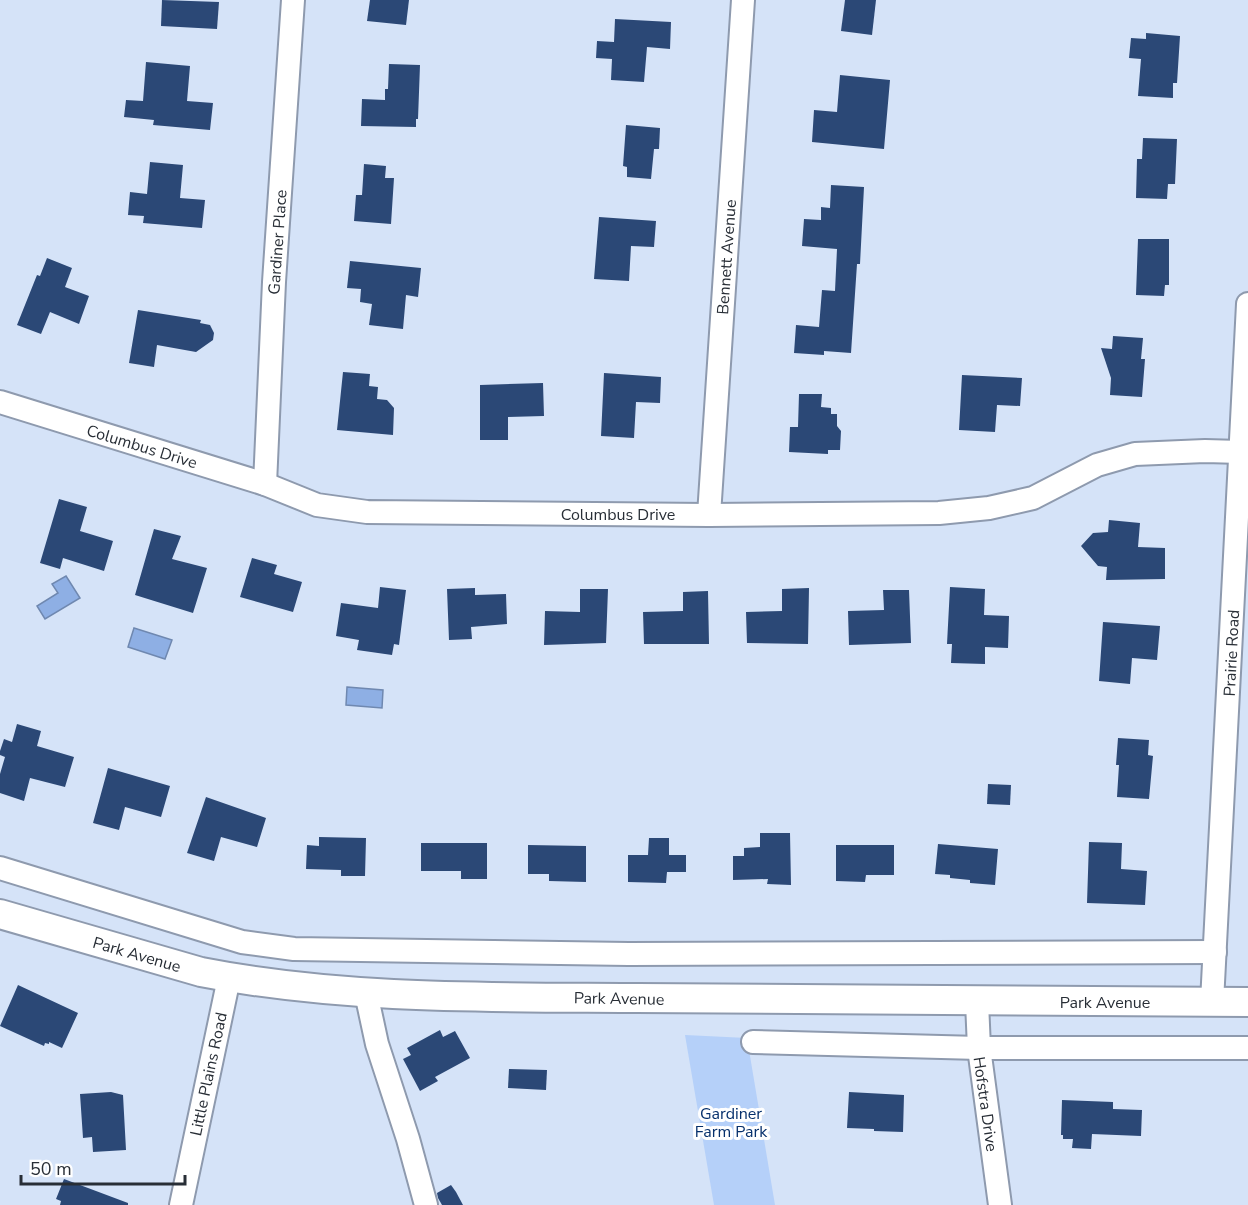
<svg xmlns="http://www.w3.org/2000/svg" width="1248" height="1205" font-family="'Nunito Sans',sans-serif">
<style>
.green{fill:#b5d0f9}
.water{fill:#8eafe4;stroke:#6f88b0;stroke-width:1.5}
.building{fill:#2b4876}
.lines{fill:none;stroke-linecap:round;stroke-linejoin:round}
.minor-casing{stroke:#8e9aae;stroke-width:26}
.major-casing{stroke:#8e9aae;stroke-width:32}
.minor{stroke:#fff;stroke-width:22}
.major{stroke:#fff;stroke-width:28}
.labels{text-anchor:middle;stroke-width:6;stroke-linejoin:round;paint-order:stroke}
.street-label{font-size:16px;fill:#282e36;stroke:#fff}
.park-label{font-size:16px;fill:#06306c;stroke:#fff}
</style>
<rect width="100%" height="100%" fill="#d5e3f8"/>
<path class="green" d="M685,1035l62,3 28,167h-61z"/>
<g class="water">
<path d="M66,576l14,22 -35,21 -8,-13 21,-13 -6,-9z"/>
<path d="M134,628l38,12 -7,19 -37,-12z"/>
<path d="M347,687l36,3 -1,18 -36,-3z"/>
</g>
<g class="building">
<path d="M162,0l57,2 -2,27 -56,-3z"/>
<path d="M370,0h39l-3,25 -39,-4z"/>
<path d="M845,0h31l-4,35 -31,-4z"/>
<path d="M615,19l56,3 -1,27 -23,-2 -3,35 -33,-2 1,-21 -16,-1 1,-17 17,1z"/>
<path d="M1146,33l34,3 -3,47h-4v15l-35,-2 3,-37 -12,-1 2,-20 15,1z"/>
<path d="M146,62l44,4 -3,35 26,2 -3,27 -57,-5 1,-5 -30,-3 2,-17 17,1z"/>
<path d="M389,64l31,1 -2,54h-2v8l-55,-1 1,-27 23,1v-11h3z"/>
<path d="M840,75l50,5 -6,69 -72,-7 2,-32 23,2z"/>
<path d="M626,125l34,3 -1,21h-5l-3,30 -24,-2v-10l-4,-1z"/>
<path d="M1143,138l34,1 -2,45h-7l-1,15 -31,-1 1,-39h5z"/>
<path d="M150,162l33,3 -3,33 25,2 -3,28 -59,-5 1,-7 -16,-1 2,-23 17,2z"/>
<path d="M364,164l22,2 -1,12h9l-3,46 -37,-3 2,-26h6z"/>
<path d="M831,185l33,2 -4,77h-3l-6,89 -27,-2v4l-30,-2 2,-28 23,2 3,-37 13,1 2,-42 -35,-3 2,-27 17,1v-13l9,1z"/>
<path d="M599,217l57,4 -2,26 -23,-1 -2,35 -35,-2z"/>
<path d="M1138,239h31v46h-4l-1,11 -28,-1z"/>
<path d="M47,258l25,10 -7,19 24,9 -10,28 -29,-12 -9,22 -24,-9 20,-50 3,1z"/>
<path d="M350,261l71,7 -3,29 -12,-2 -3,34 -34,-4 3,-21 -12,-2 1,-13 -14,-1z"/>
<path d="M138,310l63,10 -1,3 10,2 4,8 -1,7 -17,12 -39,-7 -3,22 -25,-4z"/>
<path d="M1113,336l30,2 -2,21h4l-3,38 -32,-2 1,-17 -10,-30 11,1z"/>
<path d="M343,372l27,2 -1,12 9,1 -1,12 10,1 7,8 -1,27 -56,-5z"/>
<path d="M604,373l57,4 -1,26 -24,-1 -2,36 -33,-2z"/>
<path d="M962,375l60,3 -2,28 -23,-1 -2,27 -36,-2z"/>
<path d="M543,383l1,33 -36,1v23h-28v-55z"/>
<path d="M799,394h23l-1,13 10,1v6h6v12l4,5 -1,19h-12v4l-39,-2 1,-25h8z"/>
<path d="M59,499l28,8 -7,24 33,10 -9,30 -41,-13 -3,11 -20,-6z"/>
<path d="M1109,520l31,3 -2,24 27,1v31l-59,1 1,-13 -9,-1 -17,-20 12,-13 15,-1z"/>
<path d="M154,529l27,7 -9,23 35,9 -14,45 -58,-18z"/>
<path d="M252,558l25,7 -3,9 28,8 -9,30 -53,-15z"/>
<path d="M380,587l26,3 -7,55 -5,-1 -2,11 -35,-5 2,-10 -23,-4 5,-33 37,5z"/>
<path d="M950,587l35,2 -1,26 25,1 -1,32 -23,-1v17l-34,-1 1,-19h-5z"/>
<path d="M475,588v7l31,-1 1,30 -36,3 1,12 -23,1 -2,-51z"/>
<path d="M809,588l-1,56 -61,-1 -1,-31 36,-1v-22z"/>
<path d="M580,589h28l-2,54 -62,2 1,-34 35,1z"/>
<path d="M883,590h26l2,53 -62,2 -1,-34 36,-1z"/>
<path d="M708,591l1,53h-65l-1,-32 40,-1v-19z"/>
<path d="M1103,622l57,4 -3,34 -25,-2 -2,26 -31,-3z"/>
<path d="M17,724l24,7 -4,15 37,11 -9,30 -35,-9 -6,23 -24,-8v-19l5,-17 -5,-2v-4l4,-12 8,3z"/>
<path d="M1118,738l31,2 -1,15 5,1 -4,43 -32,-2 2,-32h-3z"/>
<path d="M108,768l62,18 -9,31 -36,-10 -6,23 -26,-7z"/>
<path d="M988,784l23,1 -1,20 -23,-1z"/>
<path d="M206,797l60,21 -9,29 -36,-10 -7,24 -27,-8z"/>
<path d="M760,833h30l1,52 -24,-1 1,-5 -35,1v-24h11v-8l16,-1z"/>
<path d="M319,837l47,1 -1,38h-24v-6l-35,-1 1,-24 12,1z"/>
<path d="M649,838h20v17h17v17h-19l-1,11 -38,-1v-27h20z"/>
<path d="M1089,842l33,1 -1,26 26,2 -2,34 -58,-2z"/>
<path d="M421,843h66v36h-26v-8h-40z"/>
<path d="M938,844l60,5 -3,36 -25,-2v-3l-20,-2v-3l-15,-1z"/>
<path d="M528,845l58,1v36l-37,-1v-7h-21z"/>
<path d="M836,845h58v30h-28l-1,7 -29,-1z"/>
<path d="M18,985l60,28 -16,35 -13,-6v2l-4,-1 -1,3 -44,-20z"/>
<path d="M440,1030l3,7 12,-6 15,27 -35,19 3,4 -18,10 -17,-32 8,-4 -4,-7z"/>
<path d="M509,1069l38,1 -1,20 -38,-2z"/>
<path d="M111,1092l12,3 3,55 -33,2 -1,-15 -9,1 -3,-44z"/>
<path d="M849,1092l55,3 -1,37 -29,-1v-2l-27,-1z"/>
<path d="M1062,1100l51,2v7l29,1 -1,26 -49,-2 -1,15 -19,-1 1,-9h-10v-4h-2z"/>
<path d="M64,1179l64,24v2h-68l1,-4 -5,-2z"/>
<path d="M451,1185l5,7 7,13h-21l-4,-7 -1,-5z"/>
</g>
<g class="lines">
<defs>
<g id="minor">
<path d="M0,402l265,82 52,21 50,7 342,3 230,-2 50,-5 44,-10 64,-33 38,-11 70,-3 36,1"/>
<path d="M265,484l9,-202 19,-282"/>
<path d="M709,515l34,-515"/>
<path d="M0,868l242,74 52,7 335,5 586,-2"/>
<path d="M366,993l11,51 31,95 18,66"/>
<path d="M977,1002l2,46 21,157"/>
<path d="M1212,1002l36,-698"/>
<path d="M753,1042l226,6h269"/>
<path d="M181,1205l48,-227"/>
</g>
<path id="major" d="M0,914l201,58c143,28 291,25 436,26 204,2 407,2 611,4"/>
</defs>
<use href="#minor" class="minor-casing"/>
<use href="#major" class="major-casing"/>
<use href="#minor" class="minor"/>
<use href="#major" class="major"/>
</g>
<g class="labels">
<g class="street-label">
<text transform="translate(277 242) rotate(-86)" y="6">Gardiner Place</text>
<text transform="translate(726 257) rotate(-86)" y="6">Bennett Avenue</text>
<text transform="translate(142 446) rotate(17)" y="6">Columbus Drive</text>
<text x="618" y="520">Columbus Drive</text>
<text transform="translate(1231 653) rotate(-87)" y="6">Prairie Road</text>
<text transform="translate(137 954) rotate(16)" y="6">Park Avenue</text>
<text transform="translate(619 998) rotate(1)" y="6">Park Avenue</text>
<text x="1105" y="1008">Park Avenue</text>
<text transform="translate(208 1074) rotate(-78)" y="6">Little Plains Road</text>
<text transform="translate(986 1104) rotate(82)" y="6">Hofstra Drive</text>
</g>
<g class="park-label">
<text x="731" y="1119">Gardiner<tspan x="731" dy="18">Farm Park</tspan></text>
</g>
</g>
<path d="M21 1175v9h164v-9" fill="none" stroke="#282e36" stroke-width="3"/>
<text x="30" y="1175" font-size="18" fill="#282e36" stroke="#ffffff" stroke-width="4.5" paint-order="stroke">50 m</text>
</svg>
